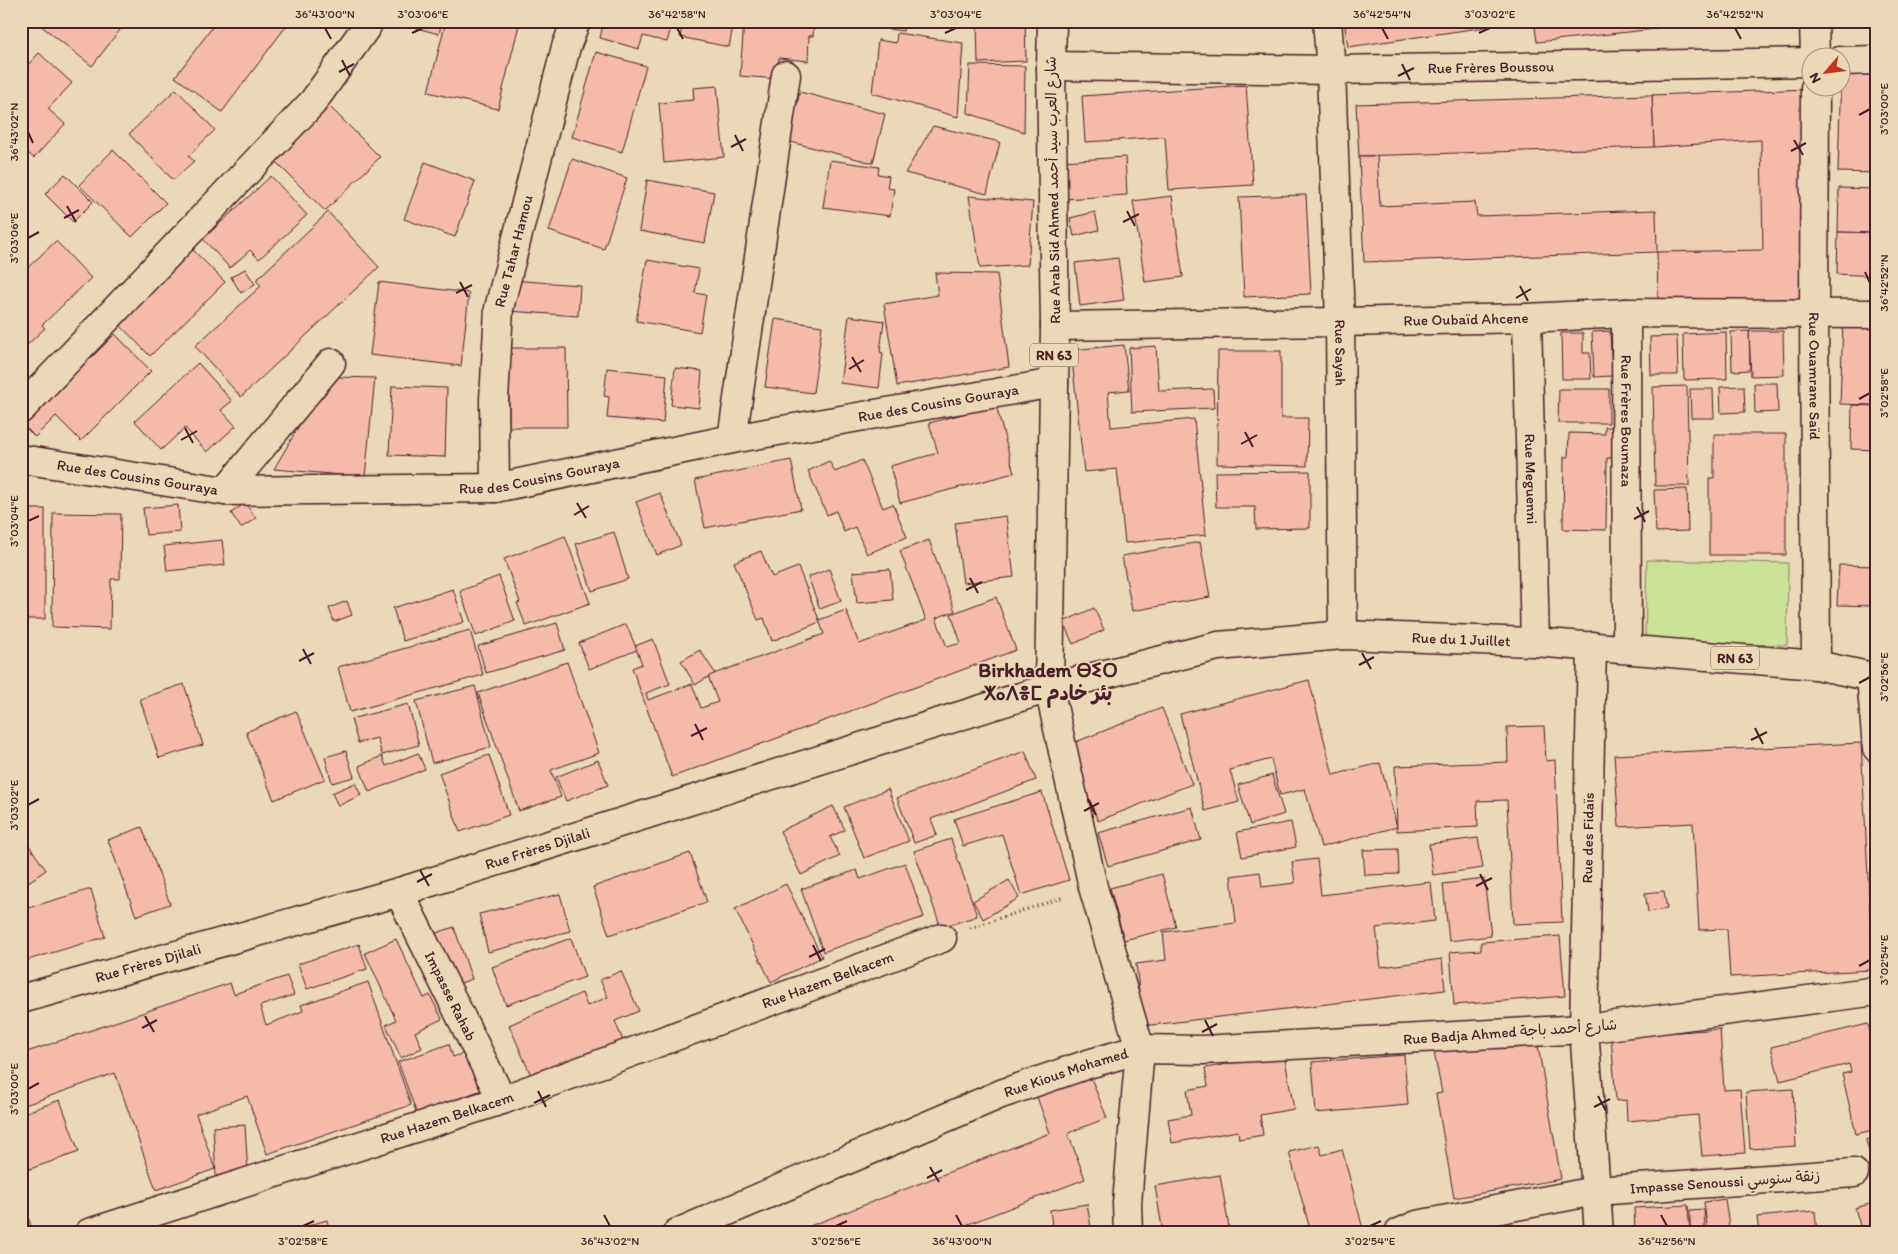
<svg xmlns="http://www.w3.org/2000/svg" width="1898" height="1254" font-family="Itim,'Playpen Sans Arabic','Noto Sans Tifinagh',sans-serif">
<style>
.built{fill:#edcfb3}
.green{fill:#cbe298;stroke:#8a8062}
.building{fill:#f4bbab;stroke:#4a1f2b}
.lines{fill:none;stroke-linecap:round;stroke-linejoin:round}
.minor-casing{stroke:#4a1f2b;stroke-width:31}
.major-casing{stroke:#4a1f2b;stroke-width:31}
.path{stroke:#4a1f2b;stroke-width:3;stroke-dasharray:1 4;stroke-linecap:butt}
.minor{stroke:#ead8b6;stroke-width:28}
.major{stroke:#ead8b6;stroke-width:28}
.ticks{fill:none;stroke:#4a1f2b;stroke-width:2}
.labels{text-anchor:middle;stroke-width:4;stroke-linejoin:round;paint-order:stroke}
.shield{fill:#ead8b6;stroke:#7a5655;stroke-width:1}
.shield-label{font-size:14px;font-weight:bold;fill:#4a1f2b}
.street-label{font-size:15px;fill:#4a1f2b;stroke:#ead8b6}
.district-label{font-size:20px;font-weight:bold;fill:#4a1f2b;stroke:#ead8b6}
.neatline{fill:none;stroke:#4a1f2b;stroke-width:2}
.ticks-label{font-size:12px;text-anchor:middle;fill:#4a1f2b}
</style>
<rect width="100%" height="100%" fill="#ead8b6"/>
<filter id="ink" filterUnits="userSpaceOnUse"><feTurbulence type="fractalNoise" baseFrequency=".02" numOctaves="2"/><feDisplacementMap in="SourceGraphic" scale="10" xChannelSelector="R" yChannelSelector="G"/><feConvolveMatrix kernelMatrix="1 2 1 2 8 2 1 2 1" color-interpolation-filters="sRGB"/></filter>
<g filter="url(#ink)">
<path class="built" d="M1809,89l-2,212h-149l-3,-91 -178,6 -2,-14 -114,6 -5,-104z"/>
<path class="green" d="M1647,560l141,3 -1,82 -142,-3z"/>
<g class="building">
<path d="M35,21h92l-35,45z"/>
<path d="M217,21h73l-68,91 -47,-35z"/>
<path d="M390,21h52l-3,13z"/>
<path d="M446,21h74l-22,88 -70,-17z"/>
<path d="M604,21h69l-6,21 -24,-6 -4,13 -39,-11z"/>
<path d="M683,21h51l-5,26 -49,-10z"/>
<path d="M744,21h70l-1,15h-4l-1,25 -29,-3 -1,21 -38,-3z"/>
<path d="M852,21h53l-2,10 -52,-7z"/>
<path d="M977,21h48l1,40 -48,2z"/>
<path d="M1344,21h141l1,6 -138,20z"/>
<path d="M1534,21h120l1,8 -118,13z"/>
<path d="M1667,21h33l-32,7z"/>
<path d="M897,33l66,10 -5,74 -86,-24 6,-53 18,3z"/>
<path d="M596,52l50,14 -24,86 -50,-15z"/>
<path d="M39,53l33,30 -24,26 17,15 -31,34 -13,-11v-75z"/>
<path d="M970,65l55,1 -1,66 -56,-19z"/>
<path d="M1841,70l36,1v102l-39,-1z"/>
<path d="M1246,85l7,100 -84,5 -4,-53 -80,5 -3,-46z"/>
<path d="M717,86l7,71 -60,6 -5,-60 35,-3 -1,-12z"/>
<path d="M176,89l39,41 -27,26 6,5 -21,19 -44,-46z"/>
<path d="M1809,89l-2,212h-149l-1,-49 106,-2 -2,-110 -107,7 -2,-52z"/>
<path d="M800,92l85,22 -12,49 -86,-22z"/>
<path d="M1652,95l2,52 -295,9 -3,-52z"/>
<path d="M329,106l51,51 -55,54 -50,-50z"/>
<path d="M933,126l67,16 -13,52 -82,-21z"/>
<path d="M113,150l53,53 -34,34 -53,-52z"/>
<path d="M1359,156h18l3,50 95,-4 2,14 179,-6 1,42 -293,10z"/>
<path d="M1125,157l2,38 -63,4 -2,-38z"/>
<path d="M572,159l55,19 -23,71 -55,-18z"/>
<path d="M830,160l49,7 -1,7 11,2 -2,12 7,1 -4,27 -67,-9z"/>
<path d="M425,162l50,19 -20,56 -51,-18z"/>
<path d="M65,174l28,28 -20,20 -28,-28z"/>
<path d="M271,176l36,39 -48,44 -9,-9 -20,18 -27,-29z"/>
<path d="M647,180l67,12 -9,51 -66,-12z"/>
<path d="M1839,188l38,1v44l-39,-1z"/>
<path d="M1306,195l5,99 -67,3 -5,-100z"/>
<path d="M969,196l64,6 -5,63 -48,3z"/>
<path d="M1172,196l11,81 -38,5 -12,-81z"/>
<path d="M328,212l51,55 -138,130 -46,-51 66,-60 -5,-6z"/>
<path d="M1095,212l4,18 -25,6 -4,-18z"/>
<path d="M1838,232l39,1v43l-40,-2z"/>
<path d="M56,241l35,37 -49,47 3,3 -24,23v-77z"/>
<path d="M186,243l39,39 -75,74 -35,-36z"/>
<path d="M1118,258l6,42 -44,6 -5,-43z"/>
<path d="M647,260l52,9 -4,24 11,2 -6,37 -64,-11z"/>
<path d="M245,269l10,15 -14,9 -10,-16z"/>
<path d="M935,273l62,1 12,93 -112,19 -13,-82 54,-9z"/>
<path d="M510,280l70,5 -2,31 -70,-5z"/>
<path d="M379,282l90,11 -8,73 -91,-11z"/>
<path d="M849,316l35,5 -4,31 3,1 -4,35 -39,-5z"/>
<path d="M775,319l47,7 -9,67 -48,-6z"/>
<path d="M1843,322l33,1 -2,82 -34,-1z"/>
<path d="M1610,331l2,45 -18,1 -2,-45z"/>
<path d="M1749,331h34l1,44 -33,1z"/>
<path d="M1749,331l1,39 -18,1 -1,-39z"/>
<path d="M1726,332l1,47 -43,1 -1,-46z"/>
<path d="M1561,333h22v20h7l1,26h-29z"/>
<path d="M115,334l36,37 -70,70 -25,-25 -21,21 -12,-12z"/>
<path d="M1677,336l1,39h-27l-1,-38z"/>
<path d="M1124,345l5,45 -21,2 3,35 83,-8 12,116 -81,8 -8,-74 -33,3 -13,-122z"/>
<path d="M1156,346l3,45 54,-2 1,19 -82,4 -3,-64z"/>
<path d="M509,348h57l1,79h-58z"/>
<path d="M1218,351h63v67h27l-1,48 -90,-2z"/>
<path d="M198,363l34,38 -11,9 15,16 -29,26 -22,-24 -24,22 -26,-29z"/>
<path d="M607,368l60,7 -4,48 -56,-5 2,-21 -5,-1z"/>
<path d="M675,368l27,3 -3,37 -28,-3z"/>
<path d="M335,377l40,1 -10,99 -91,-8 26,-45z"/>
<path d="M1754,383h23l1,29 -23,1z"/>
<path d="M392,386l55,2 -2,69 -56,-2z"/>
<path d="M1687,386l2,100h-34l-2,-99z"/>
<path d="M1744,386l1,26 -24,1 -1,-26z"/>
<path d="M1559,389h50v34h-51z"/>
<path d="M1690,389h23l1,29h-23z"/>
<path d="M996,405l18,68 -114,30 -10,-37 48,-13 -9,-30z"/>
<path d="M1852,405l25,1v44l-26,-1z"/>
<path d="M1605,427h14v31h-12l-1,72 -43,-1 1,-72h4l1,-24 36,1z"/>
<path d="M1714,434h72v121h-77v-77h5z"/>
<path d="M791,460l10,49 -96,19 -10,-48z"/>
<path d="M862,460l21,48 10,-4 14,33 -40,17 -12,-27 -11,5 -8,-21 -9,4 -19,-44 21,-10 6,11z"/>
<path d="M1310,471v57l-54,1 -1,-22h-39l-1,-35z"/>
<path d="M1687,489l1,42 -32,1 -2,-42z"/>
<path d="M660,493l21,52 -24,10 -21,-53z"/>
<path d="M245,503l11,15 -15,10 -10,-15z"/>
<path d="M178,505l2,27 -34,3 -3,-27z"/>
<rect x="21" y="509" width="24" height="110"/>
<path d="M53,513l68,1 -1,65h-9l-1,50 -58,-2z"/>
<path d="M1006,516l8,61 -51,6 -8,-60z"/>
<path d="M614,532l14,47 -36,12 -16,-47z"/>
<path d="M565,536l25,67 -64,23 -9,-23 3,-1 -16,-43z"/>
<path d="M222,540l3,25 -58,6 -3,-25z"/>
<path d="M929,540l26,71 -19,7 11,29 14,-4 -10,-29 45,-17 20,53 -344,127 -40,-109 10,-4 -7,-18 18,-7 17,45 -24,9 2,7 44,-16 9,24 17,-6 -10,-26 116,-42 -5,-14 27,-10 13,34 67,-24 -26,-69z"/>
<path d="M1200,542l10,55 -78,14 -10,-55z"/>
<path d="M761,551l11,26 26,-10 22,55 -48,19 -8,-23 -6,2 -24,-58z"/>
<path d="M1839,565l38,1v40l-40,-1z"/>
<path d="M829,569l12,32 -21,8 -12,-32z"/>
<path d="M890,569l3,31 -36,3 -4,-31z"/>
<path d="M499,576l16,45 -39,15 -16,-45z"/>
<path d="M453,589l11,33 -61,19 -10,-33z"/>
<path d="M347,601l5,14 -18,7 -5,-14z"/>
<path d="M1094,608l10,22 -31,14 -10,-22z"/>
<path d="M557,623l8,27 -79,23 -8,-27z"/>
<path d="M626,624l11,26 -48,19 -10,-26z"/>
<path d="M470,630l13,45 -133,37 -12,-45z"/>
<path d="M700,650l15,23 -20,12 -14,-24z"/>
<path d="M567,662l32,91 -48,17 10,27 -42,14 -41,-118z"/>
<path d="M1309,680l24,95 47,-12 17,64 -76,20 -16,-58 -25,6 -9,-36 -41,11 9,32 -34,9 -25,-97z"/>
<path d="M184,684l19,61 -44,13 -19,-59z"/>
<path d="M475,686l16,61 -59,16 -16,-62z"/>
<path d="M408,704l11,41 -37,10 -5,-17 -19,5 -7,-24z"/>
<path d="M1162,708l30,76 -94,37 -30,-76z"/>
<path d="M296,711l29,68 -51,21 -28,-68z"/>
<path d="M1544,726l2,35 9,-1 7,162 -49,2 -6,-124 -30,1 1,26 -81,4 -2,-65 113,-4 -1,-35z"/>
<path d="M1861,743l12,227 -143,7 -3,-48 -28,1 -6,-107 -74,4 -5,-72z"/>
<path d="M346,751l8,26 -22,6 -7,-26z"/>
<path d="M1025,751l11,29 -105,39 6,16 -23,8 -17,-45z"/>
<path d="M418,753l7,16 -56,23 -10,-26 23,-10 4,10z"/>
<path d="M489,755l20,60 -49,17 -21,-59z"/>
<path d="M598,760l10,25 -42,16 -10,-24z"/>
<path d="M1272,775l12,39 -34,11 -12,-40z"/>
<path d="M355,783l6,12 -23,11 -6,-13z"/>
<path d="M888,789l21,52 -45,17 -20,-51z"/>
<path d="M1042,792l27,88 -48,15 -19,-61 -39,12 -9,-27z"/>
<path d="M833,806l12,24 -15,7 10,19 -39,19 -21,-44z"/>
<path d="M1192,807l9,33 -93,26 -10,-33z"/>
<path d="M1291,822l5,25 -54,10 -5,-25z"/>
<path d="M142,827l28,77 -34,12 -28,-76z"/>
<path d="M21,834l25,36 -25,17z"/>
<path d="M1478,838l5,30 -50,7 -4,-31z"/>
<path d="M951,839l26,77 -36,12 -27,-77z"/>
<path d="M1398,849l1,25 -34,1 -2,-25z"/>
<path d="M690,853l17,49 -98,33 -16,-48z"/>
<path d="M1317,859l4,36 110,-13 4,39 -59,7 5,39 61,-8 3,31 -302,36 -7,-62 30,-4 -3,-28 73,-9 -5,-47 29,-4 2,15 33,-4 -3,-21z"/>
<path d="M905,863l19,54 -101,35 -22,-63 56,-19 3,9z"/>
<path d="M1162,874l14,53 -52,13 -14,-52z"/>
<path d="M1484,879l7,57 -42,5 -6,-57z"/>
<path d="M1009,880l10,18 -36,21 -10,-18z"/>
<path d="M786,884l36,73 -51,25 -36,-73z"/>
<path d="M91,889l14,48 -84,25v-52z"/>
<path d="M1664,891l3,18 -19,3 -3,-19z"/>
<path d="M560,894l10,37 -82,21 -9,-38z"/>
<path d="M454,927l18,52 -23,8 -18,-52z"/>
<path d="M1560,936l5,60 -111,9 -4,-53 31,-2v-8z"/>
<path d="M571,938l14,39 -79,28 -14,-38z"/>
<path d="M396,939l28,59 6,-3 12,24 -27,13 7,16 -21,10 -15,-33 10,-5 -31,-67z"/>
<path d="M359,944l8,25 -60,20 -9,-25z"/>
<path d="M621,971l18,40 -24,10 8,20 -90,39 -24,-55 73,-32 5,13 21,-9 -8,-17z"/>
<path d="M287,976l7,19 -34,11 6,19 37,-14 -2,-6 67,-23 43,123 -144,49 -20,-58 -51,18 19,55 -59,21 -41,-117 -90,32 -4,-12v-39l209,-71 4,11z"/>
<path d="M1868,1024l9,35v70l-21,5 -14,-60 9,-2 -2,-8 -69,17 -9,-34z"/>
<path d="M1720,1029l4,61 16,-1 5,64 -43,3 -4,-41 -71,6 -1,-21 -10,1 -5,-64z"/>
<path d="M1536,1034l25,145 -107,19 -18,-104 6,-1 -8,-41z"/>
<path d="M449,1044l4,13 19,-7 15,38 -70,26 -19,-52z"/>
<path d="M1284,1054l10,55 -34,6 3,20 -24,4 -1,-8 -66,12 -4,-24 23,-4 -4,-25 21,-4 -3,-18z"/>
<path d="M1404,1055l4,50 -92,8 -4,-51z"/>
<path d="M1087,1068l20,50 -39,15 17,46 -140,54h-153l258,-100 -16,-44z"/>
<path d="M1793,1089l3,57 -46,3 -4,-57z"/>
<path d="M60,1100l19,52 -58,20v-58z"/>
<path d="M245,1125l3,49 -32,2 -3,-49z"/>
<path d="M1877,1137v45l-11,-42z"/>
<path d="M1319,1145l3,10 20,-6 21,80 -14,4h-38l-22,-81z"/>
<path d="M1220,1175l10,58h-67l-8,-47z"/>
<path d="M21,1194l12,39h-12z"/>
<path d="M1725,1199l5,34h-22l-4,-31z"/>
<path d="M1873,1203l4,14v7l-16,5 -6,-21z"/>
<path d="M1087,1204l5,29h-39l-3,-23z"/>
<path d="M1688,1205l2,28h-55l-1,-25z"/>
<path d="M1704,1209l1,21 -15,1v-21z"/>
<path d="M1815,1211l2,22h-58l-2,-16z"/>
<path d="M1498,1212l3,21h-56z"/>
<path d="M327,1220l3,13h-47z"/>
<path d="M1877,1229v4h-34v-1z"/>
</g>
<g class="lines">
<defs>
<g id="minor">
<path id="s1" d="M1327,21l4,49 9,252 3,313"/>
<path d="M1814,21l1,37"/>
<path d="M1840,61l37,-1"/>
<path id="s2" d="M1051,66l280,4 479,-8"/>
<path id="s3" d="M1815,88l-1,226 2,351"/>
<path id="s4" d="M1626,313l1,335"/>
<path id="s5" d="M1527,318l8,324"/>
<path id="s6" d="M1055,326l285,-4 187,-4 99,-5 251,1"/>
<path d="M21,409l292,-307 54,-76 1,-5"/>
<path d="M732,439l54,-364"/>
<path id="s7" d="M21,459l204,32 270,-3 237,-49 322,-56"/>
<path id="s8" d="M495,488l-1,-88 5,-92 67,-261 10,-26"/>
<path d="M225,491l106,-128"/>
<path d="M1592,646l-8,383 15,204"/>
<path d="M1871,677l6,71"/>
<path id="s9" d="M399,892l103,208"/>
<path id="s10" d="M89,1233l413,-133 440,-162"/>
<path id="s11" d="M677,1233l324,-139 87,-30 52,-15 -47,-162 -44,-199"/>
<path d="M1128,1233l-1,-30 13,-154 62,1 382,-21 293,-38"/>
<path d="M1399,1233l18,-8 178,-34 259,-18"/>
</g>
<g id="major">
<path d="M1049,688l6,-362 -4,-260 1,-45"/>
<path id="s12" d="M21,999l378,-107 650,-204 169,-42 125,-11 192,7 281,23 61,13"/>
</g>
</defs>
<use href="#minor" class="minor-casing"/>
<use href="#major" class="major-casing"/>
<path class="path" d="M970,928l94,-31"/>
<use href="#minor" class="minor"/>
<use href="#major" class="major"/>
</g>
</g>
<path class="ticks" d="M325,28l6,11M677,28l6,11M1382,28l6,11M1735,28l6,11M412,33l11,-5M945,33l11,-5M1479,33l11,-5M342,60l8,16M1402,64l8,16M339,72l15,-8M1398,76l16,-8M1859,115l11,-6M28,132l5,11M735,135l8,16M1794,140l9,15M731,147l15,-8M1791,151l15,-8M67,206l9,16M1127,211l8,15M64,218l15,-8M1123,222l16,-8M28,238l11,-6M1865,272l5,11M460,282l8,15M1520,286l8,15M456,293l16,-8M1516,298l15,-9M852,357l9,15M849,369l15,-9M1859,399l11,-6M185,428l8,15M1245,432l8,15M181,440l16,-9M1241,444l16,-9M577,503l9,15M1637,507l8,15M574,515l15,-9M1634,519l15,-8M28,521l11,-5M970,578l8,15M966,590l16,-8M303,649l8,15M1362,653l9,16M299,661l15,-8M1359,665l15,-8M1859,683l11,-6M695,724l8,16M1755,728l8,16M691,736l16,-8M1751,740l16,-8M1088,799l8,16M28,805l11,-6M1084,811l15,-8M420,870l9,16M1480,874l8,16M417,882l15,-8M1476,886l16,-8M813,945l8,16M809,957l16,-8M1859,966l11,-6M145,1016l9,16M1205,1020l8,16M142,1028l15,-8M1202,1032l15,-8M28,1089l11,-6M538,1091l8,16M1598,1096l8,15M534,1103l16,-8M1594,1107l16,-8M930,1167l9,15M927,1178l15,-8M604,1215l6,11M956,1215l6,11M1661,1215l6,11M303,1226l11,-5M836,1226l11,-5M1370,1226l11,-5"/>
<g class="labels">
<g class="shield">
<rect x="1030" y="343.5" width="48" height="23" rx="4"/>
<rect x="1711" y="646.5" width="48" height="23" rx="4"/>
</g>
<g class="shield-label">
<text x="1054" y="360">RN 63</text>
<text x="1735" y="663">RN 63</text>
</g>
<g class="street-label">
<text dy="5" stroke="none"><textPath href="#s2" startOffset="440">Rue Frères Boussou</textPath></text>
<text transform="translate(1053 190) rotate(-91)" y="5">Rue Arab Sid Ahmed شارع العرب سيد أحمد</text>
<text dy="5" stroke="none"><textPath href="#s8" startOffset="239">Rue Tahar Hamou</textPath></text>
<text dy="5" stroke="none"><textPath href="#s6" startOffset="411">Rue Oubaïd Ahcene</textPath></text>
<text dy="5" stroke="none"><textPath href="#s1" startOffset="332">Rue Sayah</textPath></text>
<text dy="5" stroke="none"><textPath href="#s3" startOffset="288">Rue Ouamrane Saïd</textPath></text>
<text dy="5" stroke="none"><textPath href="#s7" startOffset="928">Rue des Cousins Gouraya</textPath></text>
<text dy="5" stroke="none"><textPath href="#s4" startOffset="108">Rue Frères Boumaza</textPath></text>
<text dy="5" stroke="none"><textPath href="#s7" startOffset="522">Rue des Cousins Gouraya</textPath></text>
<text dy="5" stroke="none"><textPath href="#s7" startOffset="118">Rue des Cousins Gouraya</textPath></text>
<text dy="5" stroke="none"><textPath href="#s5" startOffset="161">Rue Meguenni</textPath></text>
<text dy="5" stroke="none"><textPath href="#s12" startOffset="1492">Rue du 1 Juillet</textPath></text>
<text transform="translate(1588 838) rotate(-89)" y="5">Rue des Fidaïs</text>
<text dy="5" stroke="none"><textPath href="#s12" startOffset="538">Rue Frères Djilali</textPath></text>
<text dy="5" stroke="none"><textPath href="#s12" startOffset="132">Rue Frères Djilali</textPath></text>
<text dy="5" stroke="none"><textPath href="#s10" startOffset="781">Rue Hazem Belkacem</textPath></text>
<text dy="5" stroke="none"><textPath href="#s9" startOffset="116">Impasse Rahab</textPath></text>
<text transform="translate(1510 1032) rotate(-4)" y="5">Rue Badja Ahmed شارع أحمد باجة</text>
<text dy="5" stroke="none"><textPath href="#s11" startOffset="421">Rue Kious Mohamed</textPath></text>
<text dy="5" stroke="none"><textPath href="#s10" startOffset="376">Rue Hazem Belkacem</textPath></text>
<text transform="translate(1725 1182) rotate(-4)" y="5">Impasse Senoussi زنقة سنوسي</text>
</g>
<g class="district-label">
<text x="1048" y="677">Birkhadem ⴱⵉⵔ<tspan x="1048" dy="23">ⵅⴰⴷⴻⵎ بئر خادم</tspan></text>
</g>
</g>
<rect width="1898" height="1254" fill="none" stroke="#ead8b6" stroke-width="55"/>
<g transform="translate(1826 72) rotate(242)"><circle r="24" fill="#ead8b6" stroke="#aa8e7e"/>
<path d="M0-4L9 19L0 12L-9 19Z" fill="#c8321e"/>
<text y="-8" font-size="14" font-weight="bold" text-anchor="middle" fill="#4a1f2b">N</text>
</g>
<rect x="28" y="28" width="1842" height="1198" class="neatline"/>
<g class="ticks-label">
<text x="325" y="18">36°43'00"N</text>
<text x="423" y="18">3°03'06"E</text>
<text x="677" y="18">36°42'58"N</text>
<text x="956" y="18">3°03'04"E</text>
<text x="1382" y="18">36°42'54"N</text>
<text x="1490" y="18">3°03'02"E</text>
<text x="1735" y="18">36°42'52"N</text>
<text transform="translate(1884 109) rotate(-90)" y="4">3°03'00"E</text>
<text transform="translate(14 132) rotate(-90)" y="4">36°43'02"N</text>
<text transform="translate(14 238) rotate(-90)" y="4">3°03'06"E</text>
<text transform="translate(1884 283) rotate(-90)" y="4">36°42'52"N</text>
<text transform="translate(1884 393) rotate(-90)" y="4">3°02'58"E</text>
<text transform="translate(14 521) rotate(-90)" y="4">3°03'04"E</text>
<text transform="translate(1884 677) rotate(-90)" y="4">3°02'56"E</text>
<text transform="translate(14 805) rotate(-90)" y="4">3°03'02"E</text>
<text transform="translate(1884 960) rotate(-90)" y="4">3°02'54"E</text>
<text transform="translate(14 1089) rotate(-90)" y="4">3°03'00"E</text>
<text x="303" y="1245">3°02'58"E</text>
<text x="610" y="1245">36°43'02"N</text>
<text x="836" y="1245">3°02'56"E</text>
<text x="962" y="1245">36°43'00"N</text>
<text x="1370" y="1245">3°02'54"E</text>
<text x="1667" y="1245">36°42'56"N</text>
</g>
</svg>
